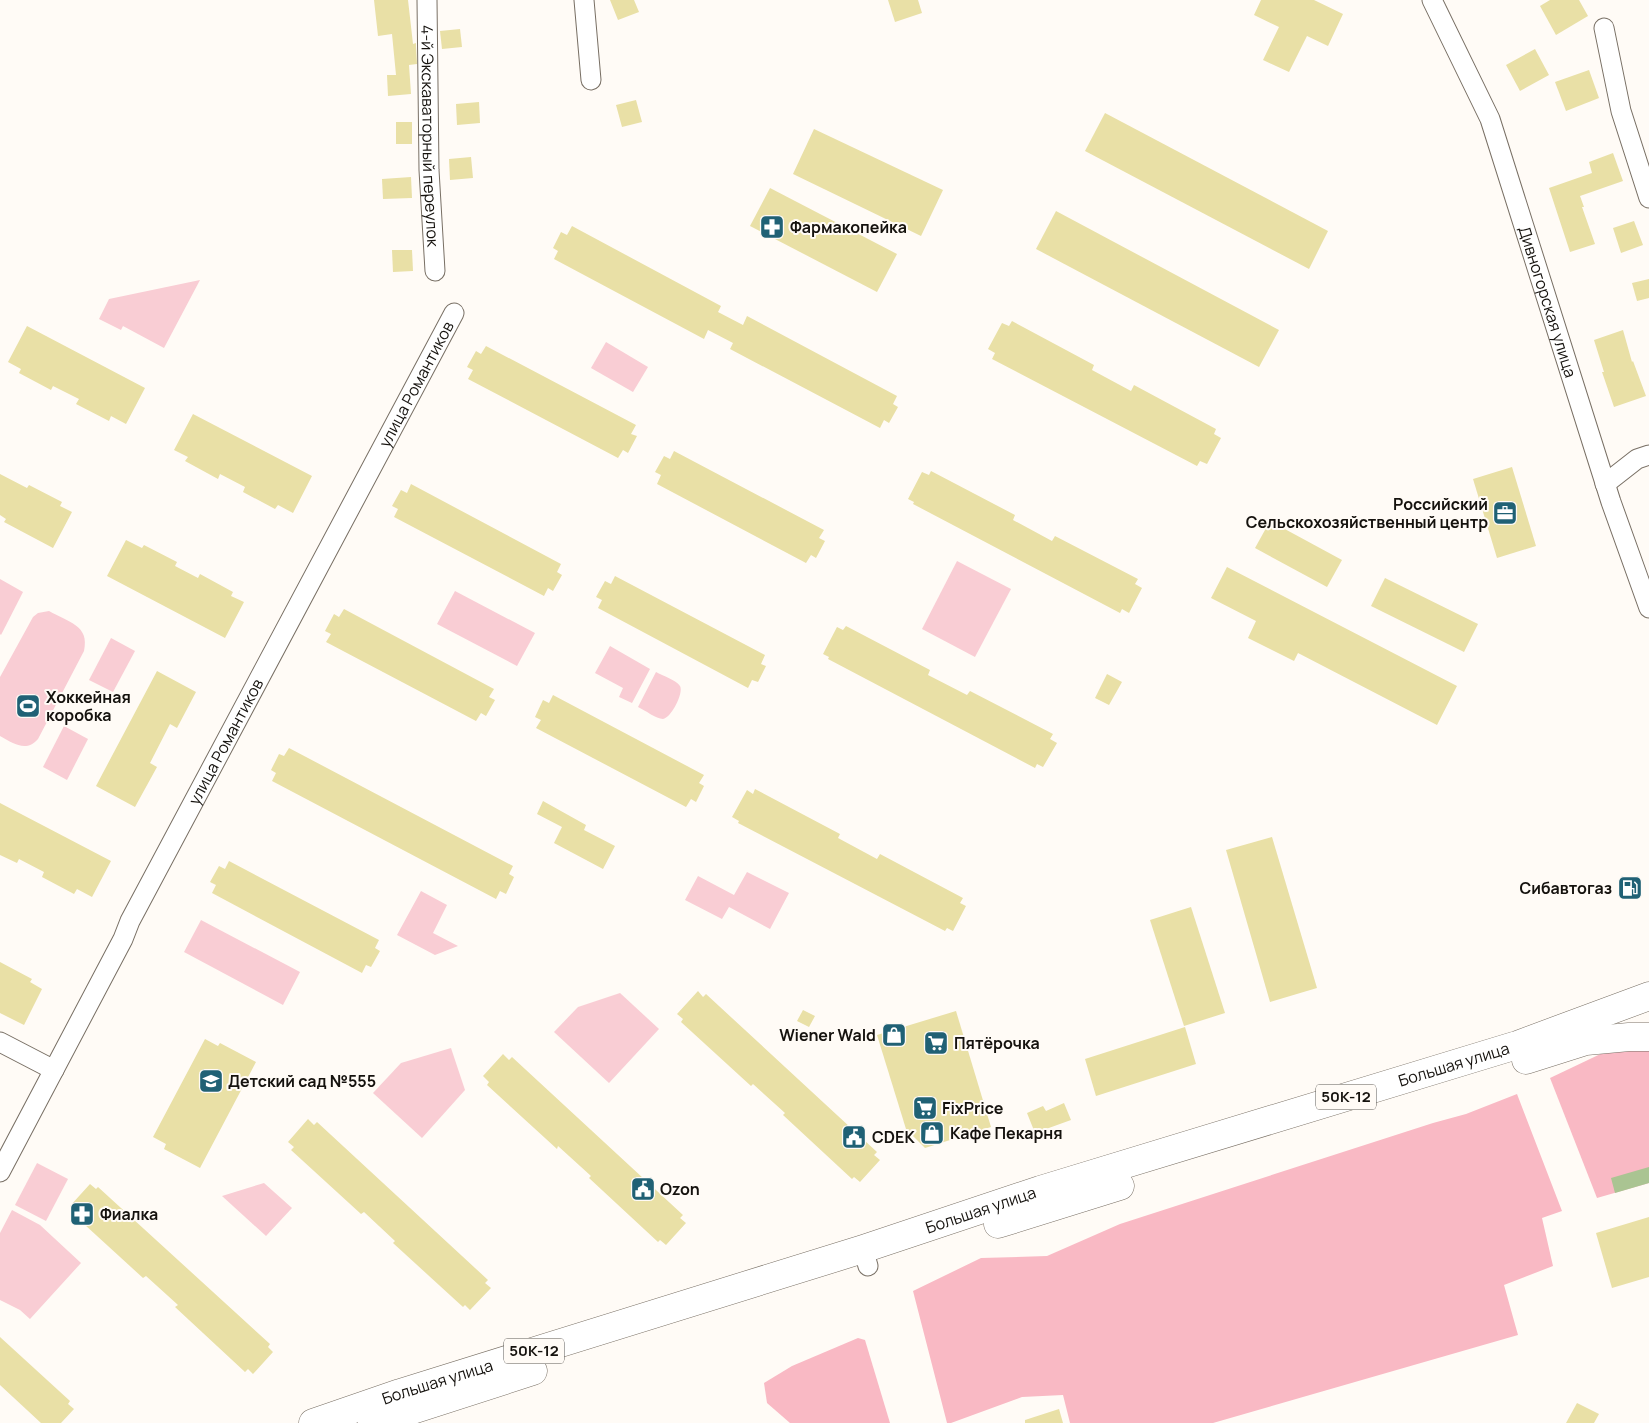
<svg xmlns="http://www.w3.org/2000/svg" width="1649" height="1423" font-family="Manrope,sans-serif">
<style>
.green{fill:#f9cdd4}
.forest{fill:#f9b9c4}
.water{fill:#aac492}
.building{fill:#e9e0a6}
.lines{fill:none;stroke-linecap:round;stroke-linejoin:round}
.minor-casing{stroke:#786f64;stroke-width:21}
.primary-casing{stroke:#786f64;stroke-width:29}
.minor{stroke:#fff;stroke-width:19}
.primary{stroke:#fff;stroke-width:28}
.labels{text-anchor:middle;stroke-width:4;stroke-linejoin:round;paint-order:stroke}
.shield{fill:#fffbf6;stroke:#5b5854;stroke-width:1}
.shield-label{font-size:15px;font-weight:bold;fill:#15120e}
.street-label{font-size:16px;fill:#15120e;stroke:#fffbf6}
.poi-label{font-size:16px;font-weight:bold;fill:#15120e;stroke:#fffbf6;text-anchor:start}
</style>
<rect width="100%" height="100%" fill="#fffbf6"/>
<g class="green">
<path d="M200,280l-36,68 -41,-22 -2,4 -22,-11 10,-20z"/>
<path d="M606,342l42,25 -15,25 -42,-24z"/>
<path d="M957,561l54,28 -36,68 -53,-28z"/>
<path d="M0,579l23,13 -22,43 -1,-1z"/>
<path d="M455,591l80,42 -18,33 -80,-42z"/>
<path d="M49,611c19,11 41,14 35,40l-46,88c-12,14 -25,4 -38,-3v-59l33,-60 5,-4z"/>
<path d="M111,638l24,13 -22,41 -24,-12z"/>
<path d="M610,646l40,23 -18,34 -13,-6 4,-9 -28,-15z"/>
<path d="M656,672c7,4 20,8 24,14 4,7 -9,32 -17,33 -7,0 -18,-9 -25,-12z"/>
<path d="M64,726l24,13 -21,41 -24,-13z"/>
<path d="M747,872l42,21 -19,36 -41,-22 -7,12 -37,-19 13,-24 36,19z"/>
<path d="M421,891l26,14 -14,28 25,13 -23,9 -38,-20z"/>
<path d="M201,920l99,52 -17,33 -99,-53z"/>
<path d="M620,993l39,36 -50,54 -55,-51 24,-25z"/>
<path d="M451,1048l14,42 -43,48 -49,-45 28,-30z"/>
<path d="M37,1163l31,16 -22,42 -31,-16z"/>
<path d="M264,1183l28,25 -26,28 -44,-40z"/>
<path d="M12,1210l28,15 41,38 -51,56 -10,-9 -20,-10v-67z"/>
</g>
<g class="forest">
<path d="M1611,1049h38v134l-52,15 -47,-120z"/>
<path d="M1517,1094l45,117 -20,7 11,48 -49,19 14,50 -305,88h-143l-7,-28 -41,2 -71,26h-4l-34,-132 68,-33 66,-2 73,-32 313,-101 33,-9z"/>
<path d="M858,1338l7,2 25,83h-100l-23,-20 -3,-20 28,-17z"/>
</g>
<path class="water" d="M1649,1167v16l-34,10 -4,-15z"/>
<g class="building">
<path d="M374,0h34l5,44 3,-1v3l1,18 -8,1 2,29 -23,2 -1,-21h9l-4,-41 -14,2z"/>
<path d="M610,0h24l5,12 -21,8z"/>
<path d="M888,0h30l4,13 -27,9z"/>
<path d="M1261,0h53l29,14 -15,32 -21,-10 -18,36 -26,-12 16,-33 -25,-12z"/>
<path d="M1550,0h29l9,16 -32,19 -16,-29z"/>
<path d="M460,29l2,18 -20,2 -2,-18z"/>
<path d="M1535,49l14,26 -29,16 -14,-26z"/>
<path d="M1589,70l10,28 -33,13 -11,-29z"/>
<path d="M636,100l6,22 -20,5 -6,-22z"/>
<path d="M479,102l1,21 -23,2 -1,-21z"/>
<path d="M1105,113l223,118 -19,38 -224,-118z"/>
<rect x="396" y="122" width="16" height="22"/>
<path d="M814,129l129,61 -22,46 -128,-62z"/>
<path d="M1613,153l10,28 -43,15 4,11h-2l13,37 -25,8 -21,-64 43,-15 -3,-11z"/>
<path d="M471,157l2,21 -23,2 -1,-21z"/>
<path d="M411,177l1,21 -29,1 -1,-20z"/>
<path d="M770,188l127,66 -20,38 -127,-66z"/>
<path d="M1056,211l223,119 -20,37 -223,-118z"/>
<path d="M1634,221l9,24 -22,8 -8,-25z"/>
<path d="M572,226l149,80 -3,6 25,13 4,-9 150,80 -4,8 5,3 -9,16 -5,-3 -4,8 -150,-79 3,-6 -25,-13 -4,9 -150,-80 4,-8 -5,-3 8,-16 6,3z"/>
<path d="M392,250h20l1,21 -20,1z"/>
<path d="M1649,279v19l-12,3 -5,-18z"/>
<path d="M1012,321l82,44 -2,5 39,21 3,-6 82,44 -2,5 7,4 -14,26 -7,-3 -3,5 -205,-107 3,-6 -7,-4 14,-26 7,3z"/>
<path d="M27,326l118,62 -19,36 -15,-8 -2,5 -33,-17 3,-5 -26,-13 -2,4 -32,-17 2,-4 -13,-7z"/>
<path d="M1623,330l9,32 1,-1 13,35 -32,11 -12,-35h2l-10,-32z"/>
<path d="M486,346l150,79 -5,9 6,2 -9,17 -5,-3 -5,8 -150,-79 5,-9 -6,-3 9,-16 5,3z"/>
<path d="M193,414l119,62 -19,37 -15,-8 -3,4 -32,-17 2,-5 -25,-13 -2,5 -33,-18 3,-4 -14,-7z"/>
<path d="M674,451l150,79 -5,8 6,3 -9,17 -5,-3 -5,8 -149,-79 4,-9 -6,-3 9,-16 6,3z"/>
<path d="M1512,467l24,79 -39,12 -24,-79z"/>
<path d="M931,471l84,44 -2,5 39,21 3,-5 83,43 -3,5 7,4 -13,25 -7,-4 -2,4 -207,-109 1,-2 -6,-3 14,-27 7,3z"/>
<path d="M0,474l27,14 2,-3 33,17 -2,4 12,6 -19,36 -49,-26 2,-3 -6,-4z"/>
<path d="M411,484l150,80 -4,8 5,3 -9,16 -5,-3 -4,8 -150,-79 4,-8 -6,-3 9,-16 6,3z"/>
<path d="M1270,521l72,39 -15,27 -72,-39z"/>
<path d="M126,540l16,8 2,-3 33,17 -2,4 23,12 2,-4 33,18 -2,4 13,6 -19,36 -118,-62z"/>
<path d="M1227,567l230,119 -20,39 -139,-72 -4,8 -46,-23 8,-17 -45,-23z"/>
<path d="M615,576l150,79 -4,9 5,2 -8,16 -6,-2 -4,8 -150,-80 4,-8 -6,-3 9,-16 6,3z"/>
<path d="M1385,578l93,46 -14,28 -93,-46z"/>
<path d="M344,609l150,80 -5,8 6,3 -9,16 -5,-3 -5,8 -150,-79 5,-8 -6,-3 9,-17 5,3z"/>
<path d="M846,626l84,44 -2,5 39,20 3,-4 83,43 -3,5 7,4 -14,24 -6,-3 -2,4 -207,-109 1,-2 -6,-3 14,-27 6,3z"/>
<path d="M157,671l39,21 -19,36 -7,-4 -20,39 7,4 -22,40 -39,-21z"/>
<path d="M1107,674l15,8 -13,23 -14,-7z"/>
<path d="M553,695l151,80 -5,8 5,3 -8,16 -5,-3 -5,8 -150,-79 5,-8 -6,-3 8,-17 6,3z"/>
<path d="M289,748l224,118 -4,8 5,3 -8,17 -6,-3 -4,8 -224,-118 4,-8 -5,-3 8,-16 5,2z"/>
<path d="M755,789l85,45 -2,4 39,21 3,-5 83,44 -3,5 6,3 -13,25 -6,-3 -2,3 -207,-108 1,-2 -7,-4 15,-27 6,4z"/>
<path d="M543,801l43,24 -2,5 31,16 -12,23 -49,-26 8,-16 -25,-13z"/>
<path d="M0,803l111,58 -19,36 -15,-8 -3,5 -32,-17 2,-5 -25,-13 -2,4 -17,-8z"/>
<path d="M1272,837l45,151 -47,14 -44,-152z"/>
<path d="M229,861l150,79 -4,8 5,3 -9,16 -5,-2 -4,8 -150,-80 4,-8 -6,-3 9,-16 6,3z"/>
<path d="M1191,907l34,106 -41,13 -34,-106z"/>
<path d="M0,962l32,17 -2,3 12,7 -18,36 -24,-12z"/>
<path d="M698,991l5,6 3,-3 171,158 -3,3 6,5 -20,22 -6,-5 -2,2 -69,-64 2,-2 -32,-29 -2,2 -70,-64 2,-3 -6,-5z"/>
<path d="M803,1010l12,6 -6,11 -12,-6z"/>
<path d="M956,1011l35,116 -66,21 -19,-19 -29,-94z"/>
<path d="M1185,1027l11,37 -100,32 -11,-37z"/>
<path d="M205,1039l13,7 2,-3 36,19 -56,106 -36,-19 2,-5 -13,-7z"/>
<path d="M503,1054l6,6 3,-3 171,158 -3,3 6,5 -20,22 -6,-5 -2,2 -69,-64 2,-2 -33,-30 -1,3 -70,-64 2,-3 -6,-6z"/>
<path d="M1064,1103l7,17 -36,13 -8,-20 16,-7 3,5z"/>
<path d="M308,1119l6,6 3,-3 171,158 -3,3 6,5 -21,22 -5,-5 -2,2 -70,-64 2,-2 -31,-29 -3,2 -70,-64 3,-3 -6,-5z"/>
<path d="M90,1184l6,5 2,-2 172,157 -2,3 5,5 -20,22 -5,-5 -3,3 -70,-65 3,-2 -32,-29 -3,2 -70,-64 3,-3 -6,-5z"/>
<path d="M1649,1217v60l-37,11 -16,-55z"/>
<path d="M0,1337l70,64 -2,3 6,5 -13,14h-20l-41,-38z"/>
<path d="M1577,1403l22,11 -5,9h-28z"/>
<path d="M1059,1409l4,14h-38v-3z"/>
</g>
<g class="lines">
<defs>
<g id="minor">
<path id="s1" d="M427,0l2,170 6,101"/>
<path d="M584,0l7,80"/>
<path id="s2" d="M1432,0l58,119 121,383 38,106"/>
<path d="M1604,28l17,83 28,87"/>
<path d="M1605,484l32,-25 12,-4"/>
<path d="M0,1042l54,28"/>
<path id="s3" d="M0,1172l123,-233 7,-18 324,-608"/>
<path d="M863,1249l5,17"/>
</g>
<g id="primary">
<path d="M1526,1060l60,-19 43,-4h20"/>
<path d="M998,1224l122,-38"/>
<path id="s4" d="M313,1423l87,-30 463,-144 177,-59 477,-145 132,-49"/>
<path d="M372,1423l161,-52"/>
</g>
</defs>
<use href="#minor" class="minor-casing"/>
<use href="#primary" class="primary-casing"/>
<use href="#minor" class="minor"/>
<use href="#primary" class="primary"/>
</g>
<defs>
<symbol id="pharmacy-square" viewBox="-11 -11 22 22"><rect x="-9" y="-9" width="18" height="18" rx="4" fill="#206175" stroke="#fffbf6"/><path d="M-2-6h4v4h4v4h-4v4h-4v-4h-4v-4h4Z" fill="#fff"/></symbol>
<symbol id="office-square" viewBox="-11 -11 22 22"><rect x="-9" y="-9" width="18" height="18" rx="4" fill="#206175" stroke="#fffbf6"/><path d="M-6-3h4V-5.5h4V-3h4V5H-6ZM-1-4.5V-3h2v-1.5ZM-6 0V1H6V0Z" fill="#fff"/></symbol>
<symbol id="stadium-square" viewBox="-11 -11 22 22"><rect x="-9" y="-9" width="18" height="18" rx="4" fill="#206175" stroke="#fffbf6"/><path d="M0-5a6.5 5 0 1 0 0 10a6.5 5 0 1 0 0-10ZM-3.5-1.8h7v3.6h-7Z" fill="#fff"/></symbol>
<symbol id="fuel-square" viewBox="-11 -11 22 22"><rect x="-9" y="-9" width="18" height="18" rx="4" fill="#206175" stroke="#fffbf6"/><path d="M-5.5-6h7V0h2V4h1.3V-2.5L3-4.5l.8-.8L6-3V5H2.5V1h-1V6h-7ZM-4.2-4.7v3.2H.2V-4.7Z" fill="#fff"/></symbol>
<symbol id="shop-square" viewBox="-11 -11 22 22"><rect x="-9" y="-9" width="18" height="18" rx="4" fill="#206175" stroke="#fffbf6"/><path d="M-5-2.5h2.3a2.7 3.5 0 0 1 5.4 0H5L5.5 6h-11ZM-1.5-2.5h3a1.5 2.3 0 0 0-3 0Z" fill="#fff"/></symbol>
<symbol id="supermarket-square" viewBox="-11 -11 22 22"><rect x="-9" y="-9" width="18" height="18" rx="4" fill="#206175" stroke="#fffbf6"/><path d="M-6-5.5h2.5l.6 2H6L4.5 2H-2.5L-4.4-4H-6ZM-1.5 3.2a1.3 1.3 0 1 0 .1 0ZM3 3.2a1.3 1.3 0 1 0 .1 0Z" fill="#fff"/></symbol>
<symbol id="school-square" viewBox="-11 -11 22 22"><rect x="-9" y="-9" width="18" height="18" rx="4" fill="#206175" stroke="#fffbf6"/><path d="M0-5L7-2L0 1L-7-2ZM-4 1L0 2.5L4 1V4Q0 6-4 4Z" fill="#fff"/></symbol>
<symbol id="civic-square" viewBox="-11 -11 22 22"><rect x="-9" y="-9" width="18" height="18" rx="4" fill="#206175" stroke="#fffbf6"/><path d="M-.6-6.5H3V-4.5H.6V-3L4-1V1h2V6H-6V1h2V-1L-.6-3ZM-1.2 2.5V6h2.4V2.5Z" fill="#fff"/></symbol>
</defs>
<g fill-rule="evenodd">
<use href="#pharmacy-square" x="758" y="213" width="28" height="28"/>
<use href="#office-square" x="1491" y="499" width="28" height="28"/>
<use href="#stadium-square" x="14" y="692" width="28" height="28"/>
<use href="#fuel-square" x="1616" y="874" width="28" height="28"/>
<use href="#shop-square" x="880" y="1021" width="28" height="28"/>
<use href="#supermarket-square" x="922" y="1029" width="28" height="28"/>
<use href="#school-square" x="197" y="1067" width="28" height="28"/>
<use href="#supermarket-square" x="911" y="1094" width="28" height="28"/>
<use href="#shop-square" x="918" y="1119" width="28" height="28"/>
<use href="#civic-square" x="840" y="1123" width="28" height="28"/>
<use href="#civic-square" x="629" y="1175" width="28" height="28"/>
<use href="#pharmacy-square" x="68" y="1200" width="28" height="28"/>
</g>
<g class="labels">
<g class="shield">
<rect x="1316" y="1084.5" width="60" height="25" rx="4"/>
<rect x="504" y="1338.5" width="60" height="25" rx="4"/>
</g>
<g class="shield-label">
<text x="1346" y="1102">50К-12</text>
<text x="534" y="1356">50К-12</text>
</g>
<g class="street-label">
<text dy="6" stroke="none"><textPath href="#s1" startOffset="136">4-й Экскаваторный переулок</textPath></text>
<text dy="6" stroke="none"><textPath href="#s2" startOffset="324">Дивногорская улица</textPath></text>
<text dy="6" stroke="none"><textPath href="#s3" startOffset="891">улица Романтиков</textPath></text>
<text dy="6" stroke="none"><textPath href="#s3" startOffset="486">улица Романтиков</textPath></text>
<text dy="6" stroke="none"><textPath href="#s4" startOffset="1196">Большая улица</textPath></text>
<text dy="6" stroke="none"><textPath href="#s4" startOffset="701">Большая улица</textPath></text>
<text dy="6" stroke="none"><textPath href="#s4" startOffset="131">Большая улица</textPath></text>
</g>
<g class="poi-label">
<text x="790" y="233">Фармакопейка</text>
<text x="1488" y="510" text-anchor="end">Российский<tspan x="1488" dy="18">Сельскохозяйственный центр</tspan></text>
<text x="46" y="703">Хоккейная<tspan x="46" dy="18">коробка</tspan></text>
<text x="1612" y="894" text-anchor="end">Сибавтогаз</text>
<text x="876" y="1041" text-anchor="end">Wiener Wald</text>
<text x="954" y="1049">Пятёрочка</text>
<text x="228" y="1087">Детский сад №555</text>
<text x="942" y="1114">FixPrice</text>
<text x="950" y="1139">Кафе Пекарня</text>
<text x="872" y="1143">CDEK</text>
<text x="660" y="1195">Ozon</text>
<text x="100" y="1220">Фиалка</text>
</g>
</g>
</svg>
